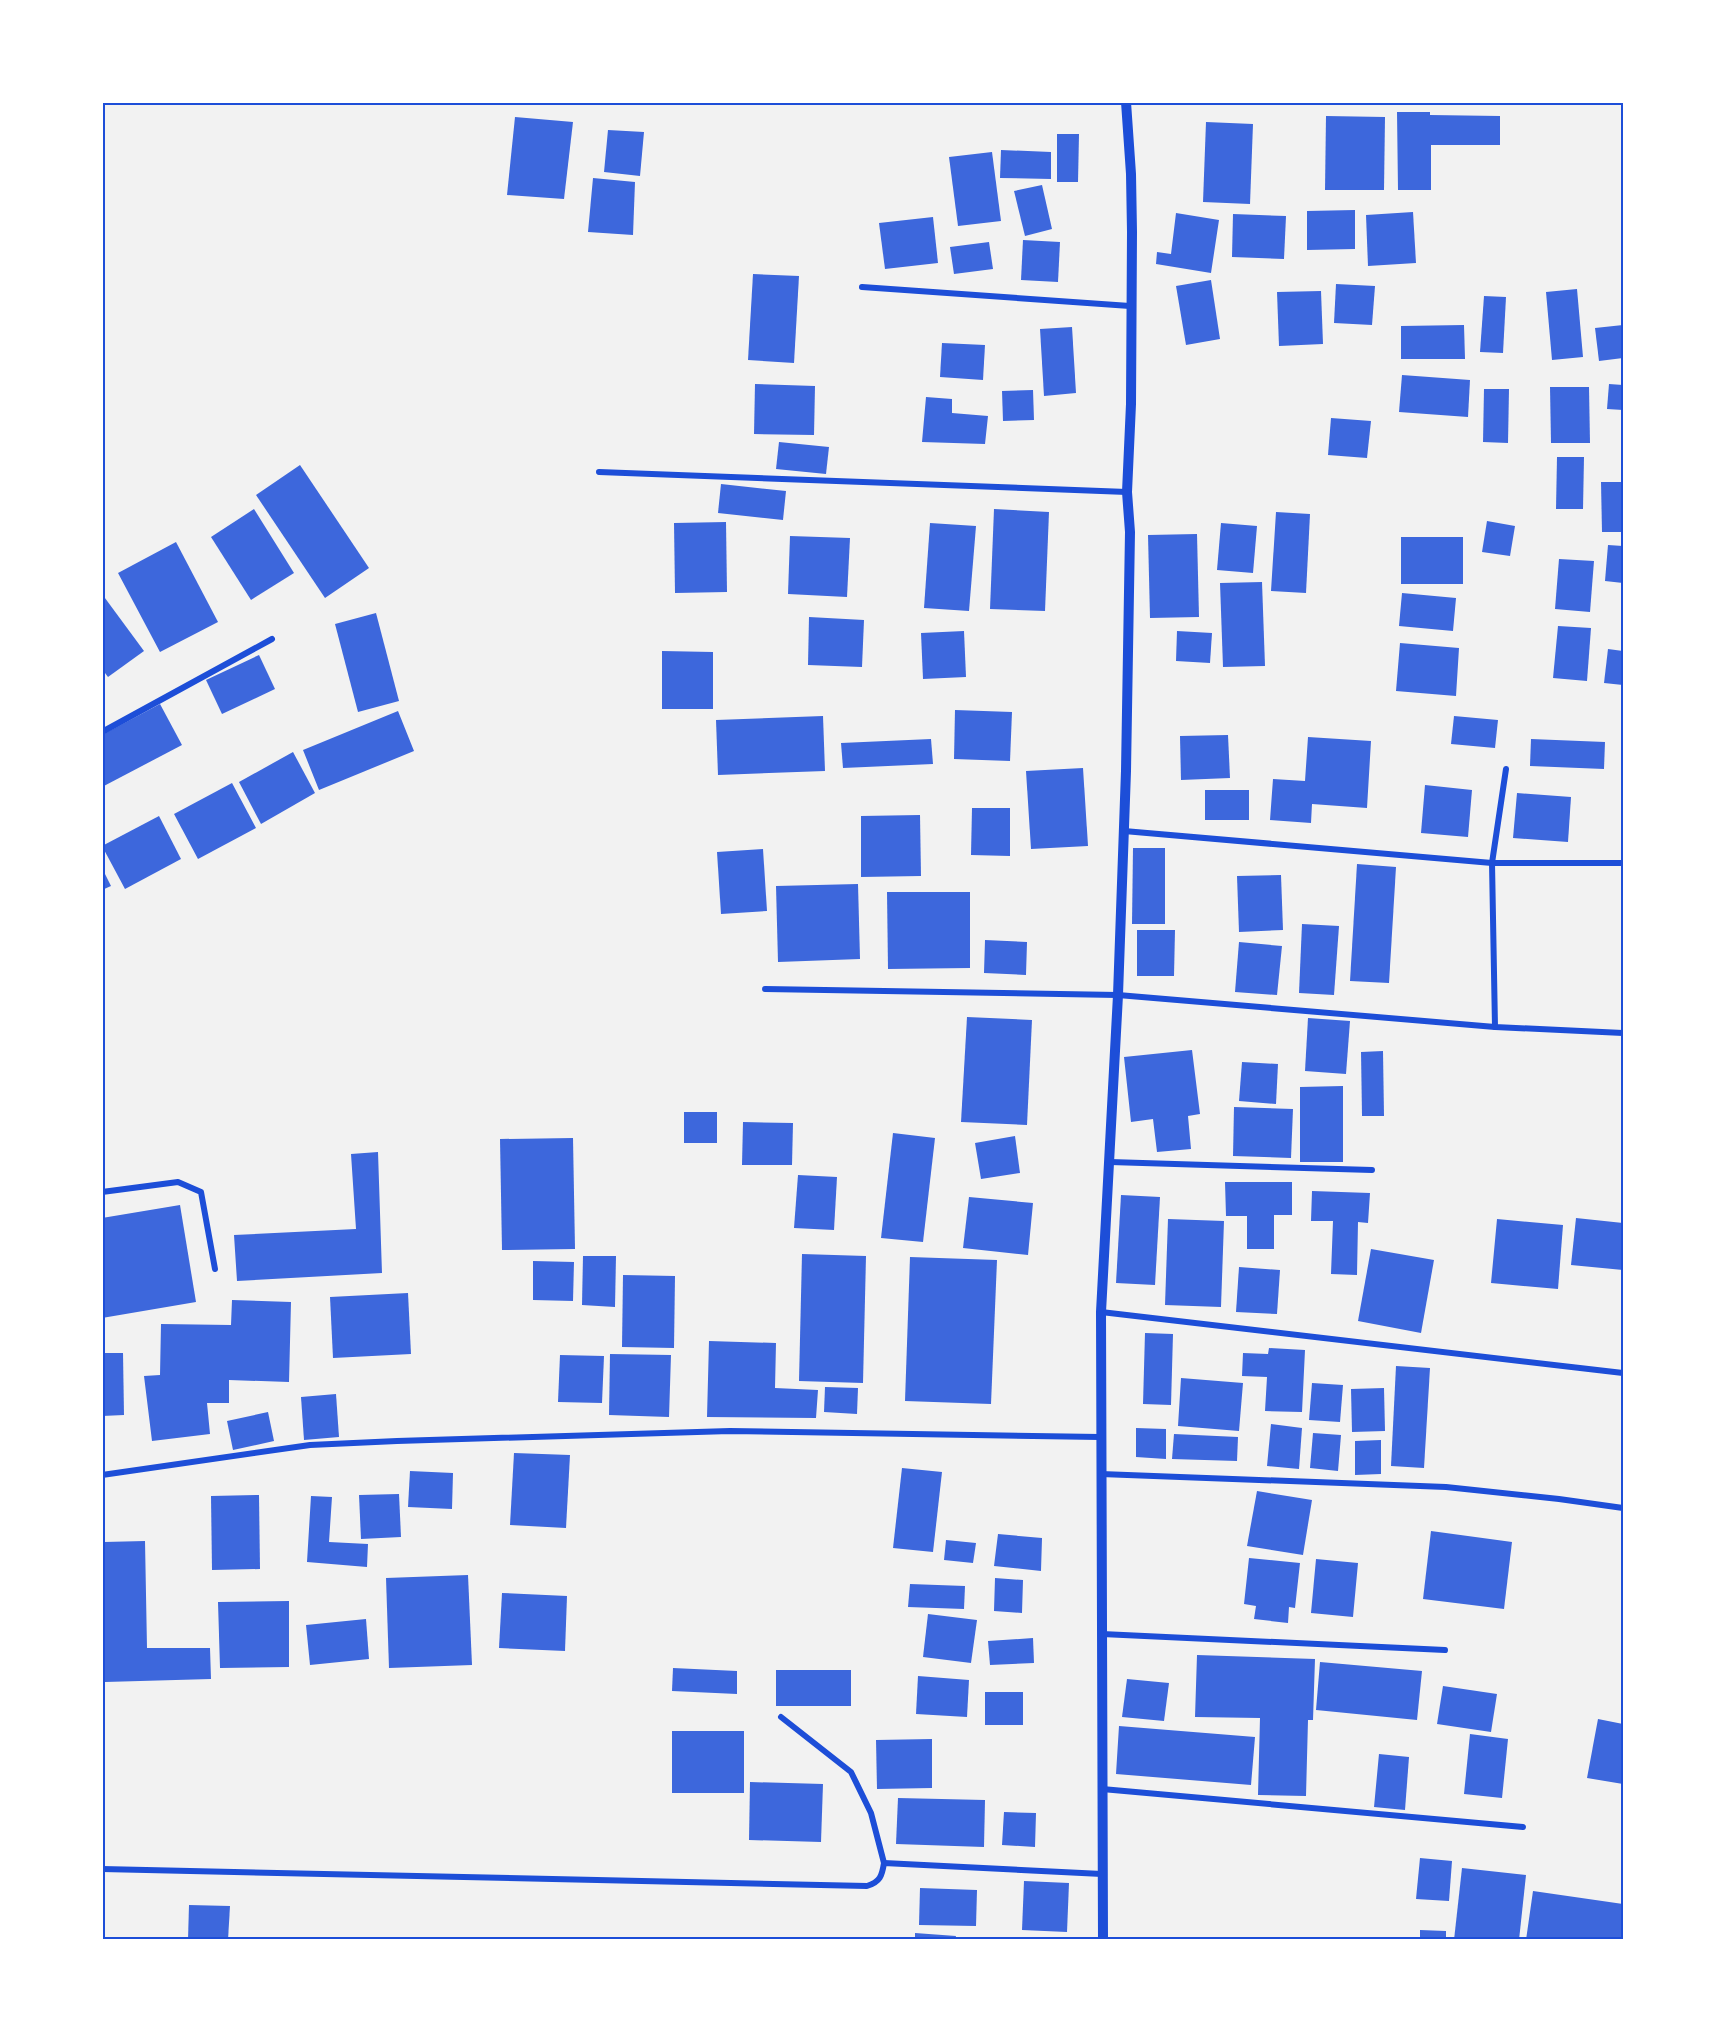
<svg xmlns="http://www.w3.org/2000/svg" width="1725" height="2042" font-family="'Exo 2',sans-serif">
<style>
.building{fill:#3d67dc}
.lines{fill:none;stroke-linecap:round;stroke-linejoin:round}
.minor{stroke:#1d4ed8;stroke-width:6}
.tertiary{stroke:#1d4ed8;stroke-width:10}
.neatline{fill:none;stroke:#1d4ed8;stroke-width:2}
</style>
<rect width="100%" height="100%" fill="#f2f2f2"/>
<g class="building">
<path d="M1397,112h33v3l70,1v29h-69v45h-33z"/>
<path d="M1326,116l59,1 -1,73h-59z"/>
<path d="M515,117l58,5 -9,77 -57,-4z"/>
<path d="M1206,122l47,2 -3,80 -47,-2z"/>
<path d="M608,130l36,2 -4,44 -36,-4z"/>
<path d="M1057,134h22l-1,48h-21z"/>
<path d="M1001,150l50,2v27l-51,-1z"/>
<path d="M992,152l9,69 -43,5 -9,-69z"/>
<path d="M593,178l42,4 -2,53 -45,-3z"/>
<path d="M1042,185l10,44 -27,7 -11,-45z"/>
<path d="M1355,210v39l-48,1v-39z"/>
<path d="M1413,212l3,51 -48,3 -2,-51z"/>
<path d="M1176,213l43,7 -8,53 -55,-9 1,-12 14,2z"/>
<path d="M1233,214l53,2 -2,43 -52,-2z"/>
<path d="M933,217l5,46 -53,6 -6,-46z"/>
<path d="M1023,240l37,2 -2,40 -37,-2z"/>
<path d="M989,242l4,27 -39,5 -4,-27z"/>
<path d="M753,274l46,2 -5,87 -46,-3z"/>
<path d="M1211,280l9,59 -34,6 -10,-59z"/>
<path d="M1336,284l39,2 -3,39 -38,-2z"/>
<path d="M1577,289l6,68 -31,3 -6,-68z"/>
<path d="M1321,291l2,53 -44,2 -2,-54z"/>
<path d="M1484,296l22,1 -3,56 -23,-1z"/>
<path d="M1464,325l1,34h-64v-33z"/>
<path d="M1623,325v33l-24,3 -4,-33z"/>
<path d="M1072,327l4,66 -32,3 -4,-67z"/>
<path d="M942,343l43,2 -2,35 -43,-3z"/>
<path d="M1402,375l68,5 -2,37 -69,-5z"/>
<path d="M755,384l60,2 -1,49 -60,-1z"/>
<path d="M1609,384l14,1v25l-16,-1z"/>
<path d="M1550,387h39l1,56h-39z"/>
<path d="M1484,389h25l-1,54 -25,-1z"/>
<path d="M1033,390l1,30 -31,1 -1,-30z"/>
<path d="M926,397l26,2v14l36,3 -3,28 -63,-2z"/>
<path d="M1331,418l40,3 -4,37 -39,-3z"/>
<path d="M779,442l50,5 -3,27 -50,-5z"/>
<path d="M1557,457h27l-1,52h-27z"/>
<path d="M300,465l69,103 -44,30 -69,-103z"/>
<path d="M1601,482h22v50h-21z"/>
<path d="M721,484l65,7 -3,29 -65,-7z"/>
<path d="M254,509l40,64 -43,27 -40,-63z"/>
<path d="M994,509l55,3 -4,99 -55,-2z"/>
<path d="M1276,512l34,2 -4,79 -35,-2z"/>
<path d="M1487,521l28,5 -5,30 -28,-4z"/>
<path d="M726,522l1,70 -52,1 -1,-70z"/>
<path d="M930,523l46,3 -7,85 -45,-3z"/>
<path d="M1221,523l36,3 -4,47 -36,-3z"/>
<path d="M1197,534l2,83 -49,1 -2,-83z"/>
<path d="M790,536l60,2 -3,59 -59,-3z"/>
<rect x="1401" y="537" width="62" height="47"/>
<path d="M176,542l42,80 -58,30 -42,-79z"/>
<path d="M1608,545l15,1v37l-18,-2z"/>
<path d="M1559,559l35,2 -4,51 -35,-3z"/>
<path d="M1262,582l3,84 -42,1 -3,-84z"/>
<path d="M1402,593l54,5 -3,33 -54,-5z"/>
<path d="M102,594l42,57 -36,26 -6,-8z"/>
<path d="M376,613l23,88 -41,11 -23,-88z"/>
<path d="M809,617l55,3 -2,47 -54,-2z"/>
<path d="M1558,626l33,2 -4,53 -34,-3z"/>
<path d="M964,631l2,46 -43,2 -2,-46z"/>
<path d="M1177,631l35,2 -2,30 -34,-2z"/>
<path d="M1400,643l59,5 -3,48 -60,-5z"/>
<path d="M1608,649l15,2v34l-19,-2z"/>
<path d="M662,651l51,1v57h-51z"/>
<path d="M259,655l16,34 -53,25 -16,-34z"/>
<path d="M160,704l22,41 -80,42v-52z"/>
<path d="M955,710l57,2 -2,49 -56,-2z"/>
<path d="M398,711l16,40 -95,39 -16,-40z"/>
<path d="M823,716l2,55 -107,4 -2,-55z"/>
<path d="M1454,716l44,4 -3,28 -44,-4z"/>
<path d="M1228,735l2,43 -49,2 -1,-44z"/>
<path d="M1308,737l63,4 -4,67 -55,-4 -1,19 -41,-3 3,-41 32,2z"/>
<path d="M931,739l2,25 -90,4 -2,-25z"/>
<path d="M1531,739l74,3 -1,27 -74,-3z"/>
<path d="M293,752l22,41 -54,31 -22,-42z"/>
<path d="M1083,768l5,78 -57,3 -5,-78z"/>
<path d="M232,783l24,45 -58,31 -24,-45z"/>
<path d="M1425,785l47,5 -4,47 -47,-4z"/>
<rect x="1205" y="790" width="44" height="30"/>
<path d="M1517,793l54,4 -3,45 -55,-4z"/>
<path d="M972,808h38v48l-39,-1z"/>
<path d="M920,815l1,61 -60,1v-61z"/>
<path d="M159,816l22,43 -56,30 -23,-43z"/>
<path d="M1133,848h32v76h-33z"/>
<path d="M763,849l4,62 -46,3 -4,-62z"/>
<path d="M1357,864l39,3 -7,116 -39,-2z"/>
<path d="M102,868l9,18 -9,4z"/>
<path d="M1281,875l2,55 -44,2 -2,-56z"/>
<path d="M858,884l2,75 -82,3 -2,-76z"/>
<path d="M887,892h83v76l-82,1z"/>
<path d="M1302,924l37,2 -5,69 -35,-2z"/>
<path d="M1137,930h38l-1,46h-37z"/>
<path d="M985,940l42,2 -1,33 -42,-2z"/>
<path d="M1239,942l43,4 -5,49 -42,-3z"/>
<path d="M967,1017l65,3 -5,105 -66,-3z"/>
<path d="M1308,1018l42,3 -4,53 -41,-3z"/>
<path d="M1192,1050l8,64 -12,2 3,33 -34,3 -4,-33 -22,3 -7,-65z"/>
<path d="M1383,1051l1,65h-22l-1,-64z"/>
<path d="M1242,1062l36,2 -2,40 -37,-3z"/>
<path d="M1343,1086v76h-43v-75z"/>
<path d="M1234,1107l59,2 -2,49 -58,-2z"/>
<rect x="684" y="1112" width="33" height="31"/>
<path d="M743,1122l50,1 -1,42h-50z"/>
<path d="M893,1133l42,5 -12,104 -42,-4z"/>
<path d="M1015,1136l5,37 -39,6 -6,-36z"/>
<path d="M573,1138l2,111 -73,1 -2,-111z"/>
<path d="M378,1152l4,121 -145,8 -3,-46 122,-6 -5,-75z"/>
<path d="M798,1175l39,2 -3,53 -40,-2z"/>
<path d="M1225,1182h67v33h-18v34h-27v-33h-21z"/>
<path d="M1312,1191l58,2 -2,30 -10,-1 -1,53 -26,-1 2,-53h-22z"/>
<path d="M1121,1195l39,2 -5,88 -39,-2z"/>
<path d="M969,1197l64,6 -5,52 -65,-7z"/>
<path d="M180,1205l16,97 -94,16v-100z"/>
<path d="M1576,1218l47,5v47l-52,-5z"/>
<path d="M1168,1219l56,2 -3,86 -56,-2z"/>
<path d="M1497,1219l66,6 -5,64 -67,-6z"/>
<path d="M1371,1249l63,11 -13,73 -63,-12z"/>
<path d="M802,1254l64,2 -3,127 -64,-2z"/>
<path d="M583,1256h33l-1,51 -33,-2z"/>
<path d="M910,1257l87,3 -6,144 -86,-3z"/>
<path d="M533,1261l41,1 -1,39 -40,-1z"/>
<path d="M1239,1267l41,3 -3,44 -41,-2z"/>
<path d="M623,1275l52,1 -1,72 -52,-1z"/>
<path d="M408,1293l3,61 -78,4 -3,-61z"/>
<path d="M232,1300l59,2 -2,80 -60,-2v23h-22l3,31 -58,7 -8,-65 16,-1 1,-51 70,1z"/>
<path d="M1145,1333l28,1 -2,71 -28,-1z"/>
<path d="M709,1341l67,2 -1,45 43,2 -2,28 -109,-1z"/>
<path d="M1269,1348l36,2 -3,62 -37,-1 2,-34 -25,-1 1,-23 25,1z"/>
<path d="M102,1353h21l1,62 -22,1z"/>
<path d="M610,1354l61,1 -2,62 -60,-2z"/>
<path d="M560,1355l44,1 -2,47 -44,-1z"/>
<path d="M1396,1366l34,2 -6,100 -33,-2z"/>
<path d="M1181,1378l62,5 -4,48 -61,-5z"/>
<path d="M1312,1383l31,2 -3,37 -31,-2z"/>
<path d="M825,1387l33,1 -1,26 -33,-2z"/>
<path d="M1384,1388l1,43 -33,1 -1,-43z"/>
<path d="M336,1394l3,43 -35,3 -3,-43z"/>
<path d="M268,1412l6,29 -41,9 -6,-29z"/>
<path d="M1271,1424l31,4 -3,41 -32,-3z"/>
<path d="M1136,1428l30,1v30l-30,-2z"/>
<path d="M1313,1433l28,2 -3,36 -28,-3z"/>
<path d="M1174,1434l64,3 -1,24 -65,-2z"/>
<path d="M1381,1440v34l-26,1v-34z"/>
<path d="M514,1453l56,2 -4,73 -56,-3z"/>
<path d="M902,1468l40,4 -9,80 -40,-4z"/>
<path d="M410,1471l43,2 -1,36 -44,-2z"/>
<path d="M1257,1491l55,9 -9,55 -56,-9z"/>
<path d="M399,1494l2,43 -40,2 -2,-44z"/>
<path d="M259,1495l1,74 -48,1 -1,-74z"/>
<path d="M311,1496l21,1 -3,45 39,2 -1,23 -60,-5z"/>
<path d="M1431,1531l81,11 -8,67 -81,-10z"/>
<path d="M998,1534l44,4 -1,33 -47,-5z"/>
<path d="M946,1540l30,3 -3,20 -29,-3z"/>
<path d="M145,1541l2,107h63l1,31 -106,3 -1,-140z"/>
<path d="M1249,1558l51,5 -5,45 -6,-1 -1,16 -34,-4 2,-13 -12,-2z"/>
<path d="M1316,1559l42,4 -5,54 -42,-4z"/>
<path d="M468,1575l4,90 -83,3 -3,-90z"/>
<path d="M995,1578l28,2 -1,33 -28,-2z"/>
<path d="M910,1584l55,2 -1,23 -56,-2z"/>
<path d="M502,1593l65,3 -2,55 -66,-3z"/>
<path d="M289,1601v66l-69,1 -2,-66z"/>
<path d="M928,1614l49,6 -6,43 -48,-6z"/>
<path d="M366,1619l3,40 -59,6 -4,-40z"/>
<path d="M1033,1638l1,25 -44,2 -2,-24z"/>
<path d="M1197,1655l118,4 -2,61h-5l-2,76 -48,-1 2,-77 -65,-1z"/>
<path d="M1320,1662l102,9 -5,49 -101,-10z"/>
<path d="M673,1668l64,3v23l-65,-3z"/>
<rect x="776" y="1670" width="75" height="36"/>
<path d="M918,1676l51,4 -2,37 -51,-3z"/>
<path d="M1127,1679l42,4 -5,38 -42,-4z"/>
<path d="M1443,1686l54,8 -6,38 -54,-8z"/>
<rect x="985" y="1692" width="38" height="33"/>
<path d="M1598,1719l25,5v60l-36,-6z"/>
<path d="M1119,1726l136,11 -4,48 -135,-11z"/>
<rect x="672" y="1731" width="72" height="62"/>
<path d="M1470,1734l38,5 -6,59 -38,-4z"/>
<path d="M932,1739v49l-55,1 -1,-49z"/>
<path d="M1379,1754l30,3 -4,53 -31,-3z"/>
<path d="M750,1782l73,2 -2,58 -72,-2z"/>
<path d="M898,1798l87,2 -1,47 -88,-3z"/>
<path d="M1004,1812l32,1 -1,34 -33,-2z"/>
<path d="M1420,1858l32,3 -3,40 -33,-2z"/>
<path d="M1462,1868l64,7 -7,65h-65z"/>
<path d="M1024,1881l45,2 -2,49 -45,-2z"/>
<path d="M920,1888l57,2 -1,36 -57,-1z"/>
<path d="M1533,1891l90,13v36h-97z"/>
<path d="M189,1905l41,1 -2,34h-40z"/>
<path d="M1420,1930l26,1v9h-26z"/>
<path d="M915,1933l41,3 -1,4h-40z"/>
</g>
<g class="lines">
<g class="minor">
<path d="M862,287l268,19"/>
<path d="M599,472l528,20"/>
<path d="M102,732l170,-93"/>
<path d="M1124,831l368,32h131"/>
<path d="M765,989l353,6 377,32 128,6"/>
<path d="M1495,1027l-3,-164 14,-94"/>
<path d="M1110,1162l262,8"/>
<path d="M102,1192l76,-10 23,10 14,77"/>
<path d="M1101,1312l522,61"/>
<path d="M1101,1474l345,13 113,12 64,9"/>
<path d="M102,1475l208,-30 87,-4 333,-10 370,6"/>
<path d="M1102,1634l343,16"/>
<path d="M781,1717l70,55 20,41 13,50"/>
<path d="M1102,1789l421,38"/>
<path d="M102,1869l765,17c13,-4 15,-10 17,-23l218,11"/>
</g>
<path class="tertiary" d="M1103,1940l-2,-628 17,-317 8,-224 4,-239 -3,-40 4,-88 1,-172 -1,-58 -5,-72"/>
</g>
<rect width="1725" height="2042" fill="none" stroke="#ffffff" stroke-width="207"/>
<rect x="104" y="104" width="1518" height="1834" class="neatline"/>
</svg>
